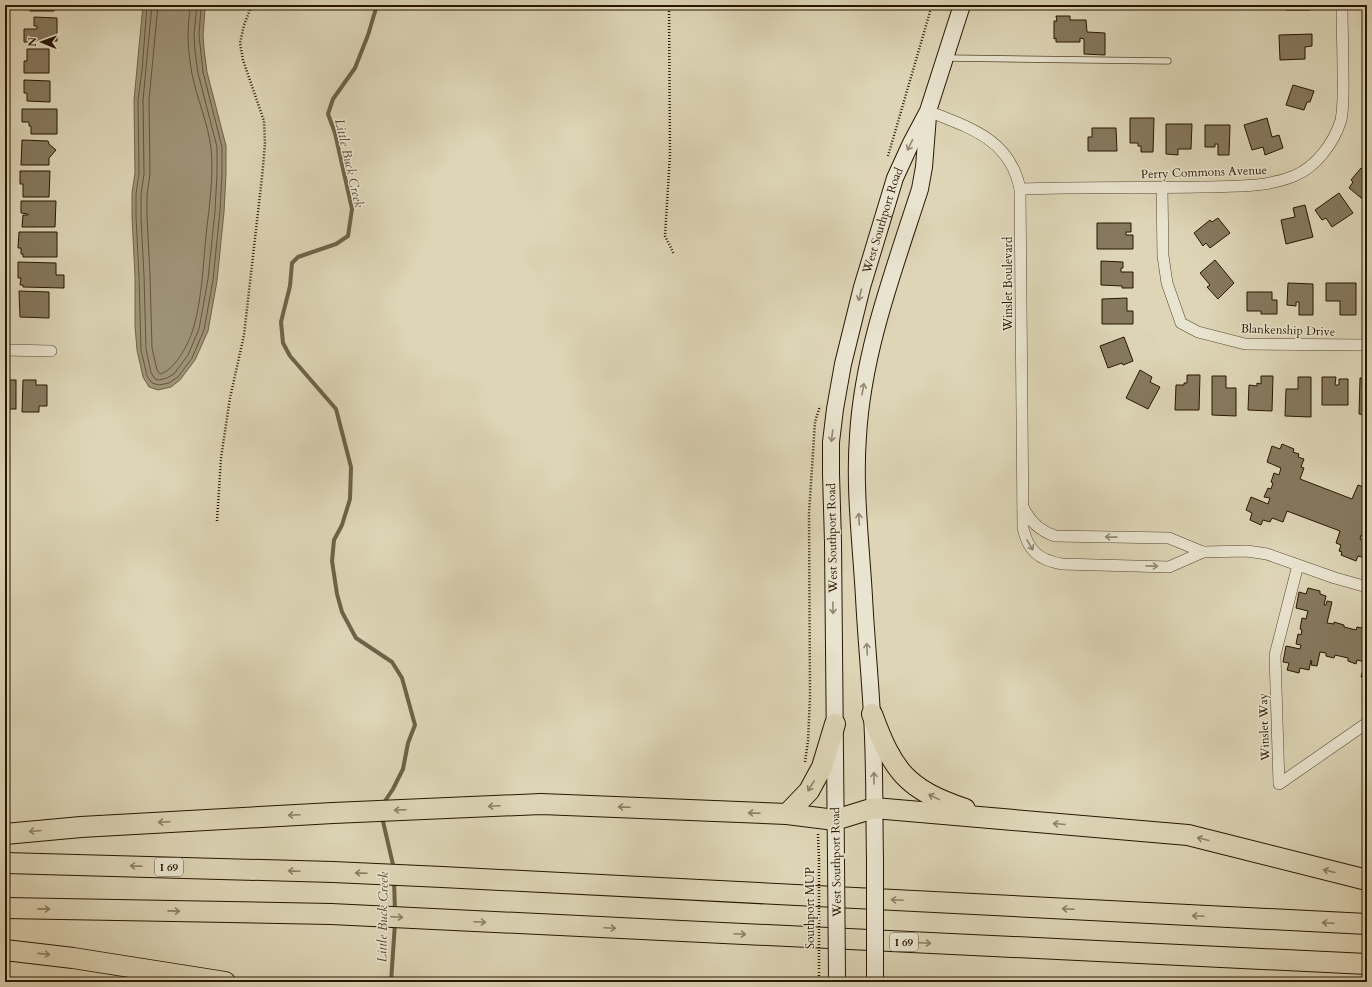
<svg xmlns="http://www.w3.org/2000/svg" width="1372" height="987" font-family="Cardo,serif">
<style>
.water{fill:#9f9478;stroke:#6f6248}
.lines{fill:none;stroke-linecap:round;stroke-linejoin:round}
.shore{stroke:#64553c;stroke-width:1}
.stream{stroke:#6f6248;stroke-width:4}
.building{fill:#86795f;stroke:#281600}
.service-casing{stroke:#55462e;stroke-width:7}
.minor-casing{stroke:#55462e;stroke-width:12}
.secondary-casing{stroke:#281600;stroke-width:18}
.motorway-casing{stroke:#281600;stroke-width:22}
.path{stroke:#281600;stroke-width:2.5;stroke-dasharray:1 2;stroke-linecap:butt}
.service{stroke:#e9e4d0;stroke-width:5.5}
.minor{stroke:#e9e4d0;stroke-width:11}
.secondary{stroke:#e9e4d0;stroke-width:16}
.motorway{stroke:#ddd5b6;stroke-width:20}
.secondary-bridge-casing{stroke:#281600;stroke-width:18;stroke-linecap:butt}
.path-bridge{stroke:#281600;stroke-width:2.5;stroke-dasharray:1 2;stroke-linecap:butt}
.secondary-bridge{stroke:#e9e4d0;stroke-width:16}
.oneway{stroke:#928772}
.oneway2{stroke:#8c7f64}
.labels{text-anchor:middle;stroke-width:3;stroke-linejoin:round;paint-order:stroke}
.shield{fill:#e9e4d0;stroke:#62543e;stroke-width:1}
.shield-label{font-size:11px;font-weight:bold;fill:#281600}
.street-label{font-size:12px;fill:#281600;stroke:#e9e4d0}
.water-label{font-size:13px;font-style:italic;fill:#584830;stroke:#e9e4d0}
</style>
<rect width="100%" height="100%" fill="#ddd5b6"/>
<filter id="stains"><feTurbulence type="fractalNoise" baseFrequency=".005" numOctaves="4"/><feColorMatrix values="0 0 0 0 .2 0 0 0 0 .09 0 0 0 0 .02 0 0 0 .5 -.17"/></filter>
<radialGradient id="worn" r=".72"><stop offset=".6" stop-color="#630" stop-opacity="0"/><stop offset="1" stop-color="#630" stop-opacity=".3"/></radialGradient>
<path class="water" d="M143,5h64l-2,4 -2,26 1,14 3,23 19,74v28l-2,38 -7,69 -9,50 -13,29 -15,20 -9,7 -13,3 -9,-3 -6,-10 -6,-27 -2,-24v-50l-3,-59v-24l3,-20 -1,-73z"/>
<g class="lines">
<g class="shore">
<path d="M147,5l-5,66 -4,29 1,73 -3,21v23l3,59 2,74 6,26 5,7 7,2 10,-2 9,-6 14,-19 12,-28 9,-50 7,-69 2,-37v-27l-19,-75 -4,-37 2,-26 2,-4"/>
<path d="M152,5l-9,95 1,74 -3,20v23l3,59 2,73 5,24 4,6 4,1 8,-2 7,-4 14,-19 11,-26 9,-50 7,-68 2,-37v-27l-19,-74 -3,-22 -1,-17 3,-29"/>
<path d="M158,5l-9,95 1,74 -3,21v22l3,58 2,73 5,22 3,4c16,-4 30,-33 34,-48 8,-29 9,-60 12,-90 3,-29 8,-59 5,-88 -3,-25 -14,-49 -19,-74 -4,-22 -6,-46 -1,-69"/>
</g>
<g class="stream">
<path d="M377,5l-9,30 -13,33 -22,31 -5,15 7,19 17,76 -4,27 -12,8 -38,13 -6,6 -2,23 -9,36 2,21 7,13 46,53 15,58 -1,32 -8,26 -8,15 -2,21 5,33 5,18 14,26 36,24 10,16 13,47 -7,18 -5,26 -10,20 -10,15"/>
<path d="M382,817l12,52"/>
<path d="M394,879l1,33"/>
<path d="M391,982l4,-59"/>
</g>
</g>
<g class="building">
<path d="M30,5h25v1h-1v5h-24z"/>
<rect x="1286" y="5" width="23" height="5"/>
<path d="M1056,16h14v4h16l1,12 18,1v22l-21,-1v-15l-4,-1v4h-24v-4l-2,1v-18h3z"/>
<path d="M34,17l23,1v23l-33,1v-13h13v-3h-3z"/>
<path d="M1312,34v12l-7,1v12l-25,1 -1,-25z"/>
<path d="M27,49h22v24h-25v-12h3z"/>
<path d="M24,80l26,1v21l-23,-1v-8h-3z"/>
<path d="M1293,85l21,6 -4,11h-3l-3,8 -18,-5z"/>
<path d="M22,109h35v25h-26v-8h-2v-4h-7z"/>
<path d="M1130,118h24l-1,34h-12v-6h-3v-3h-8z"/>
<path d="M1267,118l5,19 7,-2 4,13 -18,7 -2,-8 -11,3 -8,-25z"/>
<path d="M1166,124h26l-1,25h-13v6l-12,-1z"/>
<path d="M1205,125h25l-1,30h-11v-11h-3v3h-10z"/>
<path d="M1092,128h24l1,23h-29v-14h4z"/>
<path d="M22,140l26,1 1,3 7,6 -7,8v7h-28z"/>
<path d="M1361,168l6,4v26l-2,3 -16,-13 4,-6 -2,-2z"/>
<path d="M20,171h30l-1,26h-26v-13h-3z"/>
<path d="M1339,193l14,20 -21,14 -6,-9 -4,2 -7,-10z"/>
<path d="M21,201h35l-1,26h-33l1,-12h5v-1l-7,-1z"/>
<path d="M1305,205l8,32 -27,7 -5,-24 14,-3 -2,-9z"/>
<path d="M1218,218l12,15 -20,15 -4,-5 -3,3 -9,-13 16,-13 2,2z"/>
<path d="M1097,223h34v9h-5v3h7v14h-36z"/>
<path d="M19,232h38v25h-34v-3h-2v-6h-3z"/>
<path d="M1215,260l19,23 -16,16 -11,-12 3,-2 -10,-12z"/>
<path d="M1101,261l22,1v6h-2v4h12v16h-11v-2l-21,-1z"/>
<path d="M18,262l38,1v12h8v13l-41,-1v-2h-3l1,-7h-3z"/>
<rect x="1364" y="282" width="3" height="24"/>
<path d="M1288,283l25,1v31h-14v-13h-3v4l-9,-1z"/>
<path d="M1326,283h30v32h-16v-14h-14z"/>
<path d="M19,291l30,1v26l-29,-1z"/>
<path d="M1247,292h25v8h5v14h-16v-3h-14z"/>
<path d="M1127,298v13h6v13h-31v-25z"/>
<path d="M1124,337l9,24 -10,4 -1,-2 -14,5 -8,-22z"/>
<path d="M1140,370l12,7 -2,5 10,5 -12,22 -22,-11z"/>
<path d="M1187,375h13l-1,35h-24l1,-25h8v-2h3z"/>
<path d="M1212,376h14v12h10v28l-24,-1z"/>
<path d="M1261,376h12l-1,35 -24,-1 1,-25 8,1v-3l4,1z"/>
<path d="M1298,377h13v40l-26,-1 1,-27h12z"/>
<path d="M1322,377h14l-1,8h4v-6h9v26h-26z"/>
<path d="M1360,378h7v37l-8,-1z"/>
<rect x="5" y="380" width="11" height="29"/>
<path d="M23,380h13v5h11v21h-8v6h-17z"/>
<path d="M1282,444l12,5 -1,3 6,2 -1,3 6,2 -3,8 3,1 -4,11 52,20 6,-14 8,3 1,-4v51l-1,2 -5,-2 -1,4 7,3v11l-2,5 -7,-2 -2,5 -15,-6 1,-3 -3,-1 2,-6 -5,-2 4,-12 -53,-20 -4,11 -11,-4 -2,4 -7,-2 -2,5 -11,-5 2,-7 -6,-3 5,-13 17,7 2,-6 -6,-1 4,-9 3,1 2,-6 -2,-1 3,-9 5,2 2,-7 -14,-6 5,-16 8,3z"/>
<path d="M1308,588l12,3v3l6,2 -2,9h2l1,-4 5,1 -5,21 7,1v-2l10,3v2l12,3 1,-3 10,2v49l-6,-1 4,-15 -8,-2 -1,4 -8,-3v-3l-13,-3 -1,3 -8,-2v-3l-6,-1 -3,14 -6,-1 1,-4 -1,-1 -2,10 -9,-2 -1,5 -12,-3 2,-7 -6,-1 3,-16 14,3 1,-4 -5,-1 2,-10 3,1 1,-5 -2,-1 2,-11 4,1 2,-8 -12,-3 3,-16 7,2z"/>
</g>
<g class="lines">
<defs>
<path id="service" d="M948,58l220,3"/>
<g id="minor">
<path d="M928,111c42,17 82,28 92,78l3,339c5,23 16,32 39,36l107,3 34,-15 44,-1 20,3 68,24 32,9"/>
<path d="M1162,188l1,68 4,27 14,40 17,9 47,12 122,1"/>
<path d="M1020,189c60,-2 121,-1 181,-2 31,-1 64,1 93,-11 22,-9 40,-33 47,-56 3,-14 2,-34 2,-48 0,-23 -1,-45 -1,-67"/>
<path d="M5,350l46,1"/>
<path d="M1023,507c7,15 17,24 32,29l114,2 34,14"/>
<path d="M1298,565l-23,90 4,129 88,-61"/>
</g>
<g id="secondary">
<path d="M875,859c-1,-47 0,-95 -3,-143 -2,-40 -6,-79 -8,-119 -3,-53 -10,-108 -6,-161 5,-85 36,-166 62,-247l4,-22 4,-51"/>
<path id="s1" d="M836,860l-3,-318 -2,-68v-32l4,-33 8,-45 19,-77 33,-109 16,-35 17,-32 34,-106"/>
</g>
<g id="motorway">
<path d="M872,714c21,57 34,75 93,95"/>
<path d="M787,814l22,-23 13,-24 13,-43"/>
<path d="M5,834l76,-7 252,-14 208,-9 246,10 48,6 39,-12 314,27 179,45"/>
<path d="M5,863l328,9 109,5 925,47"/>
<path d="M5,908l326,6 1036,50"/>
<path d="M5,950l68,8 152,24"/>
</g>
</defs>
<use href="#service" class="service-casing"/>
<use href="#minor" class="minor-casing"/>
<use href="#secondary" class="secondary-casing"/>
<use href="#motorway" class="motorway-casing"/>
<g class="path">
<path d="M669,5l1,150 -5,81 9,18"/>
<path d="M888,156l44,-151"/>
<path d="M217,521l4,-63 9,-60 14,-63 18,-158 3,-33 -1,-23 -21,-61 -3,-17 4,-18 8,-20"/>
<path d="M805,762l3,-21 2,-44 -1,-184 6,-91 5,-16"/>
<path d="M818,834l1,26"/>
<path d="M819,982v-12"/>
</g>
<use href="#service" class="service"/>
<use href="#minor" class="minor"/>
<use href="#secondary" class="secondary"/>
<use href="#motorway" class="motorway"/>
<defs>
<g id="secondary-bridge">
<path d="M875,859v123"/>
<path d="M836,860l1,118"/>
</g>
</defs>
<use href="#secondary-bridge" class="secondary-bridge-casing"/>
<path class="path-bridge" d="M819,860v110"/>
<use href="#secondary-bridge" class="secondary-bridge"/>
</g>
<defs><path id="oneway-shaft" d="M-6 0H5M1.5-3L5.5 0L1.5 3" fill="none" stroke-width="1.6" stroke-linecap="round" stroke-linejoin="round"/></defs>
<g class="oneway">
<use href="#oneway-shaft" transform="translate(910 145) rotate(116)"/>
<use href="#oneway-shaft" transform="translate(860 295) rotate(104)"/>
<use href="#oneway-shaft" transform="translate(863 389) rotate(-80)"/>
<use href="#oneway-shaft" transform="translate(832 436) rotate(97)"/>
<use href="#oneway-shaft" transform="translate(859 519) rotate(-93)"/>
<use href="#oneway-shaft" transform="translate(1111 537) rotate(-179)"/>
<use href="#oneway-shaft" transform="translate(1030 545) rotate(59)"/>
<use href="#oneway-shaft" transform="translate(1152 566) rotate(1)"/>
<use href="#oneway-shaft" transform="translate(833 608) rotate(89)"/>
<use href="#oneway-shaft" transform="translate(867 649) rotate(-93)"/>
<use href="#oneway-shaft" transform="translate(874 778) rotate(-90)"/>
</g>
<g class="oneway2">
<use href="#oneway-shaft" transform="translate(811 786) rotate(122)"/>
<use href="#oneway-shaft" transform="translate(934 797) rotate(-154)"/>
<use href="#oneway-shaft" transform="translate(494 806) rotate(177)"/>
<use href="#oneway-shaft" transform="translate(624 807) rotate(-178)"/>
<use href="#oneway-shaft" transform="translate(400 810) rotate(178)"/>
<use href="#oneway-shaft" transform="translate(754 813) rotate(-178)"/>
<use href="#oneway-shaft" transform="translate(294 815) rotate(177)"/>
<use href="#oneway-shaft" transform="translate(164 822) rotate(177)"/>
<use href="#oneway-shaft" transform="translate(1059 824) rotate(-175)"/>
<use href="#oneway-shaft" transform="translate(35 831) rotate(175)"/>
<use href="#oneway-shaft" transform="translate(1203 839) rotate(-166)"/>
<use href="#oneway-shaft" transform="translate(136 866) rotate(-178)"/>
<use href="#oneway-shaft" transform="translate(294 871) rotate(-178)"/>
<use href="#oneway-shaft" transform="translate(1329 871) rotate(-166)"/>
<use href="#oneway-shaft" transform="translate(361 873) rotate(-178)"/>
<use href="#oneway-shaft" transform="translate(897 900) rotate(-177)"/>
<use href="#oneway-shaft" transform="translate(44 909) rotate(1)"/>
<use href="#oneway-shaft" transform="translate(1068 909) rotate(-177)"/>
<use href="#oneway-shaft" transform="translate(174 911) rotate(1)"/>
<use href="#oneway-shaft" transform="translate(1198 916) rotate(-177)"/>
<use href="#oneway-shaft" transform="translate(397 917) rotate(3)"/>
<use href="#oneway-shaft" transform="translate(480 922) rotate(3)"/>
<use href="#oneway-shaft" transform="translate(1328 923) rotate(-177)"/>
<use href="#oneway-shaft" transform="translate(610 928) rotate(3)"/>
<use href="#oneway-shaft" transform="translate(740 934) rotate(3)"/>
<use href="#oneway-shaft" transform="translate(925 943) rotate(3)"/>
<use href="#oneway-shaft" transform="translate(44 954) rotate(6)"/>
</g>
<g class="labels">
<g class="shield">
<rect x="155" y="858" width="28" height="18" rx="3"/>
<rect x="890" y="933" width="28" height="18" rx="3"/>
</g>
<g class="shield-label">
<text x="169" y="871">I 69</text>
<text x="904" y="946">I 69</text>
</g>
<g class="street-label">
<text transform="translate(1204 172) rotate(-2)" y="4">Perry Commons Avenue</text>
<text dy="4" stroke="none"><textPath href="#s1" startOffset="646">West Southport Road</textPath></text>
<text transform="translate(1008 284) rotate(-90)" y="4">Winslet Boulevard</text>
<text transform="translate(1288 330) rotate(2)" y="4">Blankenship Drive</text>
<text transform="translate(832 538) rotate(-91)" y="4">West Southport Road</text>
<text transform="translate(1264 727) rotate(-92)" y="4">Winslet Way</text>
<text transform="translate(836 862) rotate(-91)" y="4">West Southport Road</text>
<text transform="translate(810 908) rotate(-90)" y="4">Southport MUP</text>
</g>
<g class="water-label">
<text transform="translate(350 163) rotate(77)" y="5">Little Buck Creek</text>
<text transform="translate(382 917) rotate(-89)" y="5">Little Buck Creek</text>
</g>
</g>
<rect width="1372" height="987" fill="none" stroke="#ddd5b6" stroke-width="20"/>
<rect x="6" y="6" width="1360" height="975" fill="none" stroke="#281600" stroke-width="2"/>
<rect x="10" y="10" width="1352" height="967" fill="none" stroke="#281600"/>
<g transform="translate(42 42) rotate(271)" stroke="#e9e4d0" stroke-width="3" paint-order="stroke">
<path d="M0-3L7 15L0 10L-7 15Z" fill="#281600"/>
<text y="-6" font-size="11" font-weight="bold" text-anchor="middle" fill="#281600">N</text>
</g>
<rect width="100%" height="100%" filter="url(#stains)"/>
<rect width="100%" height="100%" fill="url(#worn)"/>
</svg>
